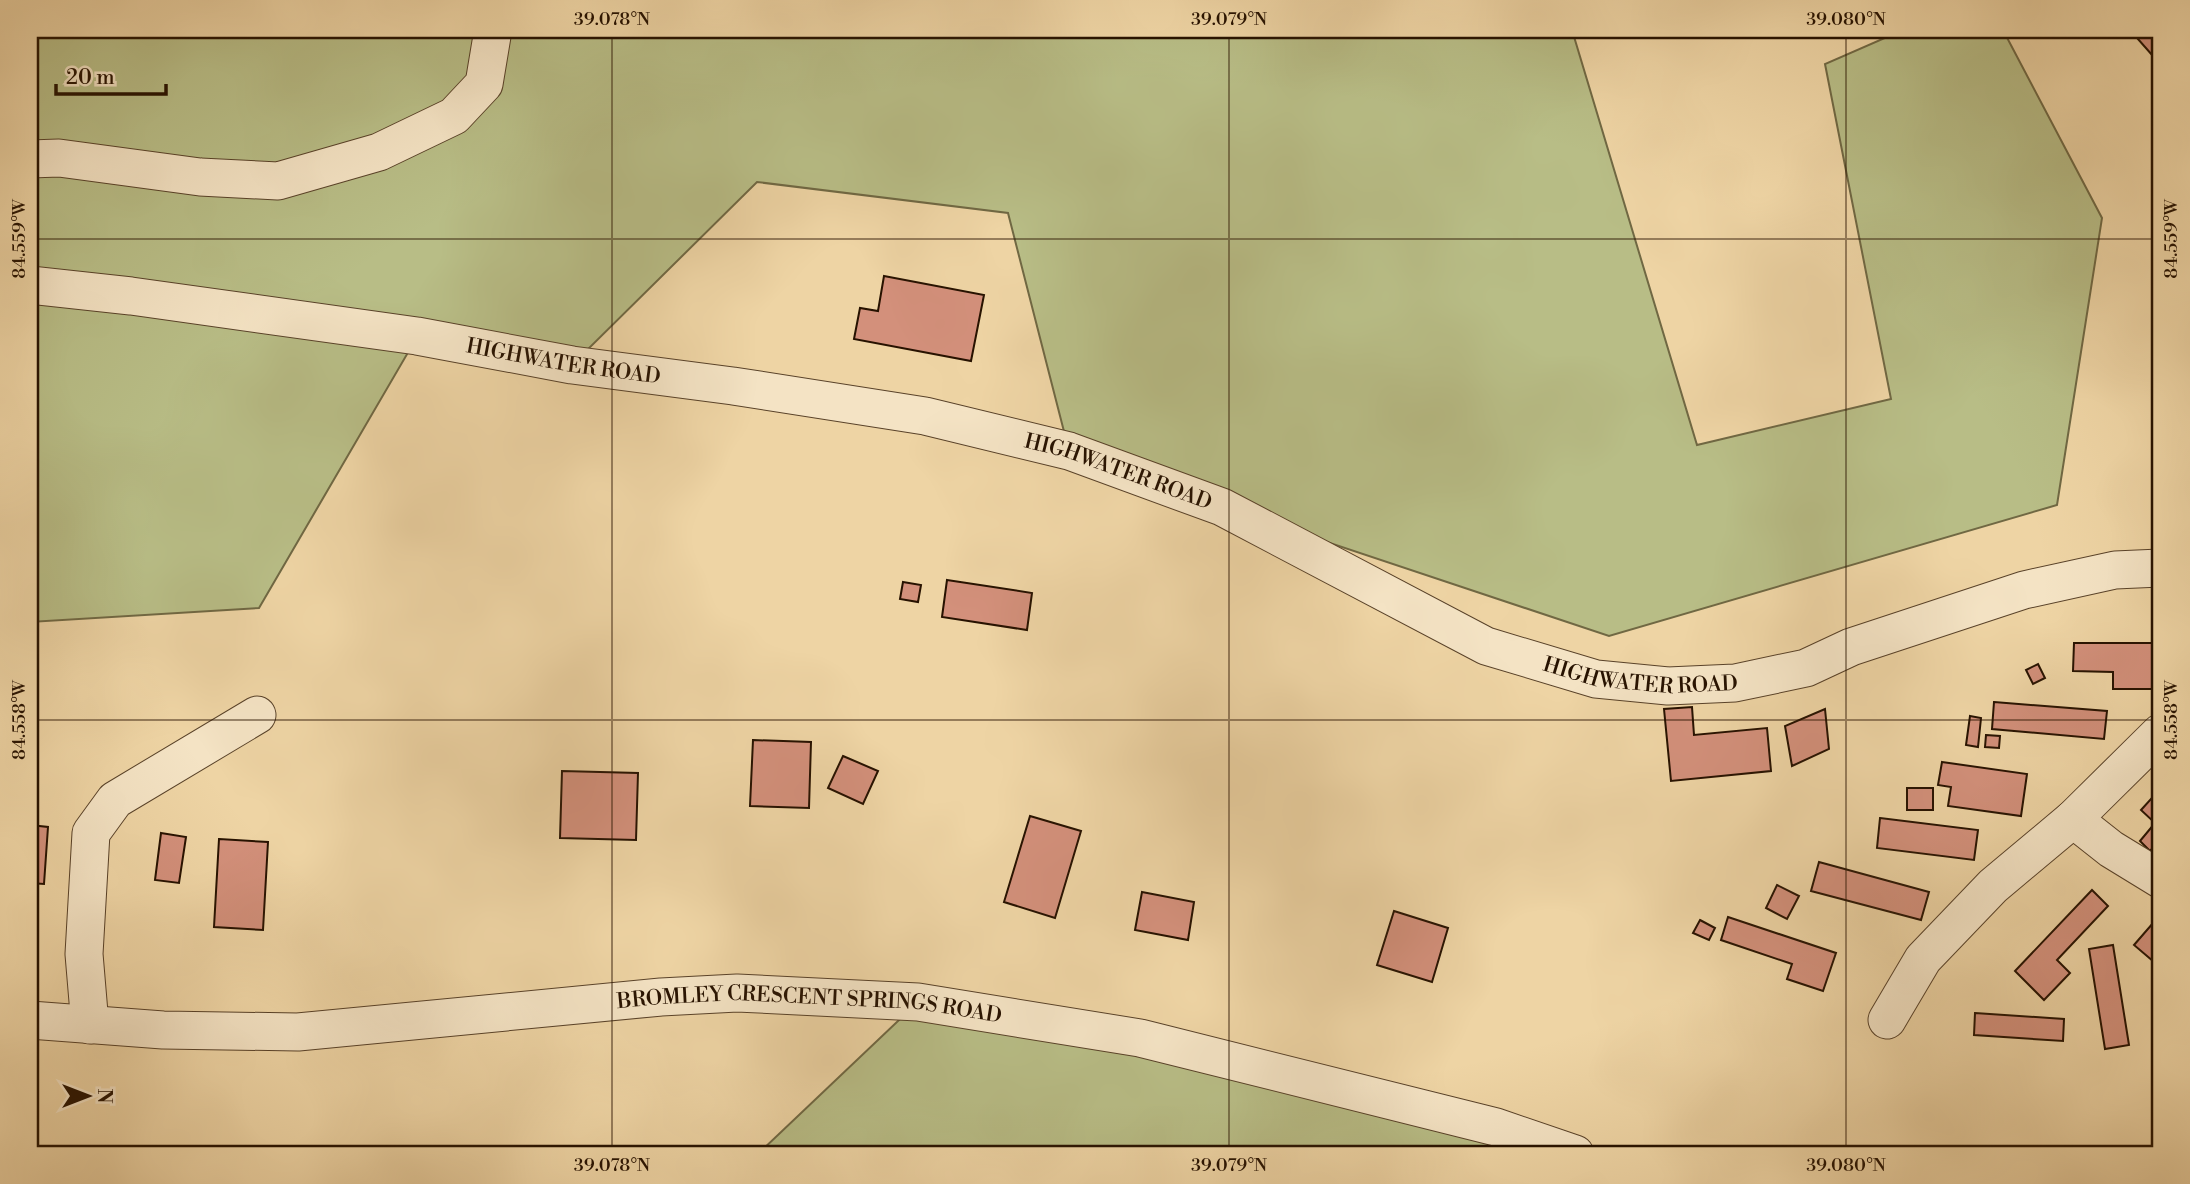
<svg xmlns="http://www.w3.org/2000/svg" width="2190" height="1184" font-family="'Libre Bodoni',serif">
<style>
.green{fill:#b8bd86;stroke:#706843;stroke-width:2}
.building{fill:#d3907b;stroke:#271200;stroke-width:2}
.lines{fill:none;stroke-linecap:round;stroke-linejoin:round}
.minor-casing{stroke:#594229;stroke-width:39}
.minor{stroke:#f4e3c4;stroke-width:37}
.ticks{fill:none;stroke:#271200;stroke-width:2;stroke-opacity:0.45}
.labels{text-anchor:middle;stroke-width:5;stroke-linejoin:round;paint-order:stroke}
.street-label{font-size:21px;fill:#271200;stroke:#f4e3c4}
.neatline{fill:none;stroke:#271200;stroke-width:2.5}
.ticks-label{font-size:18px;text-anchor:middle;fill:#271200}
</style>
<rect width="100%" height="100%" fill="#eed4a4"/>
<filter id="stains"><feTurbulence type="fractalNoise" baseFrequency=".00286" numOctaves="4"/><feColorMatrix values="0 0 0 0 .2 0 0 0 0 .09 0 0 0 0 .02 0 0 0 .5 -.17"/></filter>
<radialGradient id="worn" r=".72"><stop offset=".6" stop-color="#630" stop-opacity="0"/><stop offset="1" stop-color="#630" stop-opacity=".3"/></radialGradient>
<g class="green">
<path d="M30,30h1542l125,415 194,-46 -66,-335 78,-34h100l99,188 -45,287 -448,131 -387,-129 -153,-56 -61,-238 -251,-31 -185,183 -155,-28 -158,271 -229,14z"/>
<path d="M918,1002l578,125 106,27h-844z"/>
</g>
<g class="building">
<path d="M2130,30h30v34z"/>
<path d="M884,276l100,19 -13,66 -117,-22 6,-31 18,3z"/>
<path d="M947,580l85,13 -5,37 -85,-13z"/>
<path d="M903,582l18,3 -3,17 -18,-3z"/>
<path d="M2074,643h86v31l-6,-1v16h-41v-17l-40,-1z"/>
<path d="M2038,664l7,14 -12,6 -7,-14z"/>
<path d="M1994,702l113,9 -3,28 -112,-10z"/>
<path d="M1692,707l2,28 73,-7 4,43 -100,10 -7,-72z"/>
<path d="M1825,709l4,40 -37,17 -7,-40z"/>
<path d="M1970,716l11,2 -3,29 -12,-2z"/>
<path d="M1986,735l14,1 -1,12 -14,-1z"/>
<path d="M753,740l58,2 -2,66 -59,-2z"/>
<path d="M843,756l35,15 -15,33 -35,-16z"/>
<path d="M1942,762l85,12 -6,42 -73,-10 3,-19 -13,-2z"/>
<path d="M562,771l76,2 -2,67 -76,-2z"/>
<rect x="1907" y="788" width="26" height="22"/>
<path d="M2160,789v51l-10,11 -10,-10 15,-18 -14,-13z"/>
<path d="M1030,816l51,15 -26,87 -51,-16z"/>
<path d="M1880,818l98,12 -4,30 -97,-12z"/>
<path d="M30,825l18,2 -4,57 -14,-1z"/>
<path d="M161,833l25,4 -7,46 -24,-3z"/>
<path d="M219,839l49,3 -5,88 -49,-3z"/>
<path d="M1819,862l110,30 -8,28 -110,-29z"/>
<path d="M1777,885l22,11 -12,23 -21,-11z"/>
<path d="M2092,890l16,16 -51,54 13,13 -26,27 -29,-29z"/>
<path d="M1142,892l52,10 -6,38 -53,-10z"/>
<path d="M1394,911l54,17 -16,54 -55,-17z"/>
<path d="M2160,915v52l-26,-22z"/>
<path d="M1728,917l108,36 -13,38 -36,-12 5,-15 -71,-24z"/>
<path d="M1700,920l15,8 -6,12 -16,-7z"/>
<path d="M2113,945l16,100 -24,4 -16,-100z"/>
<path d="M1975,1013l89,6 -1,22 -89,-6z"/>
</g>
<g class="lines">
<defs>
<g id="minor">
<path d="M30,159l29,-1 141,19 78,4 101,-29 75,-36 30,-32 9,-54"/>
<path id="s1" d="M30,285l101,11 286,40 155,29 161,21 192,30 144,35 153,56 264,139 110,33 72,7 67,-3 71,-15 45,-21 173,-57 91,-20 45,-2"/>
<path d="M2073,819l38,30 49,30"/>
<path id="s2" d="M30,1020l133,10 135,2 363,-35 76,-4 181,9 222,36 356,89 79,27"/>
<path d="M1887,1020l36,-61 70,-73 80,-67 87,-86"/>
<path d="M90,1025l-6,-71 7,-121 24,-33 142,-85"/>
</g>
</defs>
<use href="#minor" class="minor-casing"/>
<use href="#minor" class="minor"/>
</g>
<path class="ticks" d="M612,30v1124M1229,30v1124M1846,30v1124M30,239h2130M30,720h2130"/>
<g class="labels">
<g class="street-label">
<text dy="7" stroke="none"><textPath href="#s1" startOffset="539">HIGHWATER ROAD</textPath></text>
<text dy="7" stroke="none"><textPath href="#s1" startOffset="1106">HIGHWATER ROAD</textPath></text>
<text dy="7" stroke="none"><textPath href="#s1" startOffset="1673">HIGHWATER ROAD</textPath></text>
<text dy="7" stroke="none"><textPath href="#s2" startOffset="782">BROMLEY CRESCENT SPRINGS ROAD</textPath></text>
</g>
</g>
<rect width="2190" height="1184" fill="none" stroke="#eed4a4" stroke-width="77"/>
<g transform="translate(88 1096) rotate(90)" stroke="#f4e3c4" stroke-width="5" paint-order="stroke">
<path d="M0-5L12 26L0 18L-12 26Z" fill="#271200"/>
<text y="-10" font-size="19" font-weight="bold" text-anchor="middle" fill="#271200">N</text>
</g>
<path d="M56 84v10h110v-10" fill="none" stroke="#271200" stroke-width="3.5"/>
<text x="66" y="84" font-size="21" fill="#271200" stroke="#f4e3c4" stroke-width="5" paint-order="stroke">20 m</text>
<rect x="38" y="38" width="2114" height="1108" class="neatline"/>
<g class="ticks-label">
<text x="612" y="25">39.078°N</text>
<text x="1229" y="25">39.079°N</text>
<text x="1846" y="25">39.080°N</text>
<text transform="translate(2171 239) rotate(-90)" y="6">84.559°W</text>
<text transform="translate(19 239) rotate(-90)" y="6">84.559°W</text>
<text transform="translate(2171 720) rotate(-90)" y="6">84.558°W</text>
<text transform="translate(19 720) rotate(-90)" y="6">84.558°W</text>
<text x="612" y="1171">39.078°N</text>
<text x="1229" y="1171">39.079°N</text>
<text x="1846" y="1171">39.080°N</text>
</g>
<rect width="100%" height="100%" filter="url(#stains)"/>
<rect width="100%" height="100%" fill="url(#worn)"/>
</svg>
